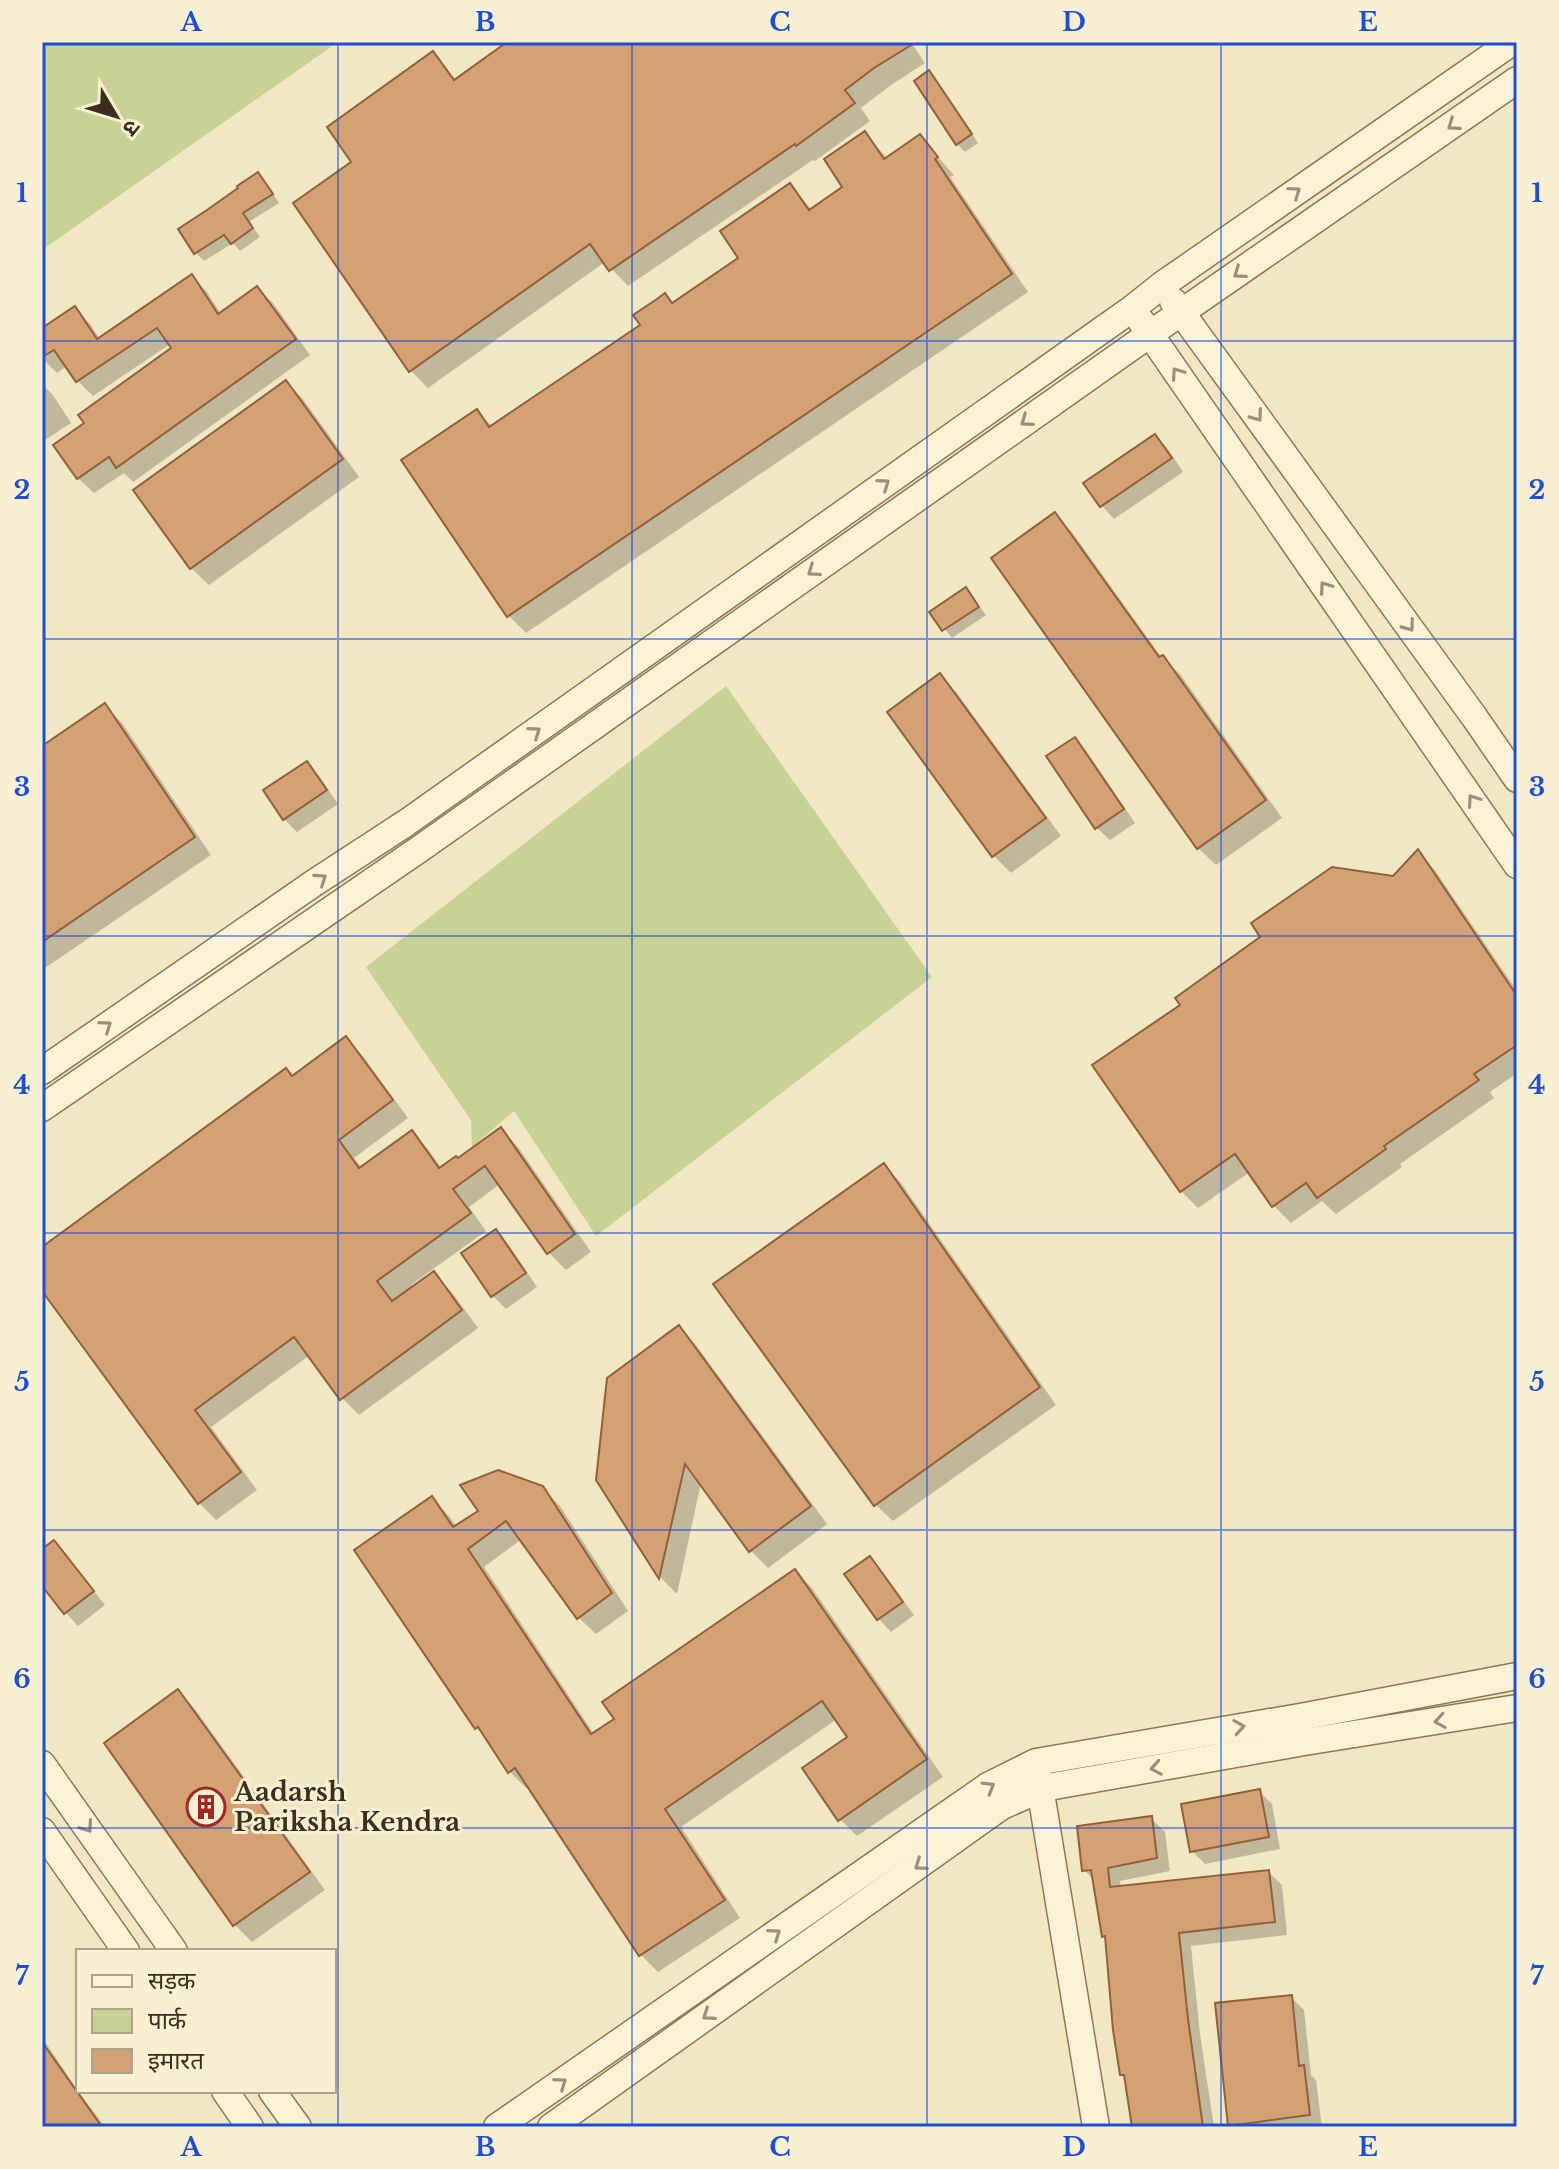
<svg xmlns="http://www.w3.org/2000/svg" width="1559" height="2169" font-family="'Libre Baskerville','Noto Sans Devanagari',serif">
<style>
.green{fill:#c8d295}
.shadow{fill:#0003}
.building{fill:#d4a175;stroke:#91613a;stroke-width:2}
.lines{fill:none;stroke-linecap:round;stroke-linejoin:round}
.minor-casing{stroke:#8f7857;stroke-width:29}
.minor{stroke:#fcf3d7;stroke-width:26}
.oneway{stroke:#9c907a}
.grid{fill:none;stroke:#1d4ed8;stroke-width:2;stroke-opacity:0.55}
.labels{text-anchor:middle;stroke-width:6;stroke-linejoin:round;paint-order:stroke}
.poi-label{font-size:26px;font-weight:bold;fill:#3d2e1d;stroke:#f9f0d3;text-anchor:start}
.neatline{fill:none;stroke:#1d4ed8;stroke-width:3}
.grid-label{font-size:26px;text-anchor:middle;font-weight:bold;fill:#1d4ed8}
</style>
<rect width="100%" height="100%" fill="#f2e7c3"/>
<g class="green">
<path d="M42,42h296l-296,208z"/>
<path d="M726,686l206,291 -336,259 -82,-125 -42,36 -1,-27 -105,-153z"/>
</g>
<g class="shadow">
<path d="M510,42h401l14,21 -34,22 -30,23 9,13 -55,40 -2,-1 -185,126 -23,-24 -177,126 -17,-17 -116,-168 59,-40 79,-109 24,27z"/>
<path d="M929,73l8,8 41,62 -13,9 -8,-8z"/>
<path d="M865,134l23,25 32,-22 34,38 -4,2 78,115 -502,341 -17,-17 -105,-155 72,-50 17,16 248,-168 49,-73 22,24 33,-22z"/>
<path d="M258,174l8,9 13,20 -30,19 11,15 -20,14 -7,-8 -29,18 -8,-8z"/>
<path d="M192,277l15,15 14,22 36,-26 16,15 37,52 -177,127 -9,-9 -30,20 -16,-15 9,-54 86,-76 -3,-4 -77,52 -15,-15 -11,-15 -10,7 -15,-15v-28l33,-21 15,15 10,15z"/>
<path d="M286,382l17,17 56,78 -150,108 -18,-17z"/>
<path d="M42,384l11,11 18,28 -29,19z"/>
<path d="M1155,436l13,13 15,23 -69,47 -12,-13z"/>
<path d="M1055,515l17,17 90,126 18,16 102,144 -66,47 -18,-17z"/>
<path d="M966,590l20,25 -34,23 -20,-25z"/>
<path d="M940,676l17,17 104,143 -50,37 -17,-17 -105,-144z"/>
<path d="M105,706l17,17 89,132 -169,115v-221z"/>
<path d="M1075,739l12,13 48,71 -25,17 -13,-12z"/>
<path d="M307,763l12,13 19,28 -41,28 -13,-13z"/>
<path d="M1418,852l16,17 83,122v82l-27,19 4,6 -94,66 2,3 -66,47 -14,-13 -31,22 -17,-17 -24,-34 -52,36 -17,-17 213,-313z"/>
<path d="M346,1039l17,17 45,62 -54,40 8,10 49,-36 17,17 14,20 16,-9 43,-30 17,17 73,105 -25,18 -17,-17 -49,-69 -31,23 17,24 -75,54 3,3 20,-14 17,17 27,37 -119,87 -17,-17 -32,-43 -99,72 46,63 -41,30 -17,-17 -157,-216v-37l251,-172z"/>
<path d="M884,1165l17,18 155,222 -163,116 -18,-17z"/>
<path d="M496,1232l12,12 29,43 -31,22 -13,-13 -30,-42z"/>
<path d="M679,1328l17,17 131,179 -59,44 -17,-17 -50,-68 -24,111 -16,-16 -63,-99z"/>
<path d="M542,1488l18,18 68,105 -32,23 -18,-17 -56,-78 -38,28 110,167 23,-14 178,-149 17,17 131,189 -86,59 -17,-17 9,-82 -12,-18 -156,108 59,91 -82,54 -17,-17 -111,-169 -4,2 -17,-17 -21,-32 -11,-11 -121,-177 76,-52 17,17 8,11z"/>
<path d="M54,1542l12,13 39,50 -27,21 -12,-13 -24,-31v-31z"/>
<path d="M869,1558l13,13 32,44 -23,17 -12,-13z"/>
<path d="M178,1691l17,18 130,181 -73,52 -18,-18z"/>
<path d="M1259,1791l13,13 8,45 -75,15 -13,-13z"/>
<path d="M1151,1818l14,14 5,39 -50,10 1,7 147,-16 14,13 5,50 -96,11 9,88 14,93h-80l-7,-47 -5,-6 -15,-135 -3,-3 -9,-55 -11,-11z"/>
<path d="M1291,1997l13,13 7,65 5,5 6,47h-90l-2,-2z"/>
<path d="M42,2037l36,54 27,36h-63z"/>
</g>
<g class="building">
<path d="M507,42h409l-42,26 -29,22 10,13 -59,43 -1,-2 -186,127 -19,-27 -181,128 -116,-169 58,-41 -24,-35 106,-76 21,29z"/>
<path d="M929,70l43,64 -16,11 -42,-64z"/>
<path d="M865,131l19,28 36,-25 18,23 -3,2 77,115 -505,343 -106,-157 76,-51 12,18 151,-102 -7,-10 24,-16 8,-6 7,10 66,-45 -18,-27 70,-48 19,27 33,-23 -18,-28z"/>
<path d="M258,172l15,22 -30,19 10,15 -22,16 -7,-9 -30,19 -16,-25 29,-19 31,-22 -1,-2z"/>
<path d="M192,274l26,40 39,-28 39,53 -180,129 -7,-11 -32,22 -24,-34 31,-22 -6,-8 93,-67 -14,-20 -81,54 -22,-32 -12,7v-29l33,-22 22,33z"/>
<path d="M286,380l57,79 -153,110 -57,-79z"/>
<path d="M1155,434l17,24 -72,49 -17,-24z"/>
<path d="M1055,512l104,145 4,-2 103,145 -69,49 -206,-291z"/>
<path d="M966,587l13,20 -37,24 -13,-19z"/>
<path d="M940,673l106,145 -54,39 -105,-145z"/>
<path d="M105,703l90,134 -153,105v-196z"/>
<path d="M1075,737l49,72 -29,20 -49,-73z"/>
<path d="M307,761l20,29 -44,30 -20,-30z"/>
<path d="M1418,849l99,147v49l-43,29 5,6 -95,66 2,3 -69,49 -11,-15 -34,24 -37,-53 -55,38 -88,-127 88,-60 -5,-7 85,-61 -9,-14 81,-56 61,9z"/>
<path d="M346,1036l47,64 -54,40 20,28 53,-38 27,38 17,-12 2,2 43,-31 74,107 -28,20 -62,-88 -32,23 18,24 -94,68 15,20 42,-30 28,39 -122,90 -46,-63 -99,73 46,62 -43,32 -156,-213v-44l244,-179 6,8z"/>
<path d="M884,1163l156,224 -166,119 -161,-222z"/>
<path d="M496,1229l30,44 -35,24 -30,-44z"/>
<path d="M679,1325l132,181 -62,46 -64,-88 -26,115 -63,-99 11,-102z"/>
<path d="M498,1470l45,16 69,107 -35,26 -71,-98 -38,28 123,185 23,-15 -12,-17 193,-133 132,190 -89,62 -36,-53 45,-31 -25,-36 -157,108 60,91 -86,56 -124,-188 -7,5 -30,-46 -3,2 -121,-179 78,-54 21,31 25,-16 -18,-26z"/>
<path d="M54,1540l40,51 -30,23 -22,-28v-37z"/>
<path d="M870,1556l33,46 -26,18 -33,-46z"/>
<path d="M178,1689l132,183 -77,54 -129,-183z"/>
<path d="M1260,1789l9,48 -79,15 -9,-48z"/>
<path d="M1152,1816l5,42 -49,10 2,19 159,-17 6,52 -96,11 9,86 15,108h-71l-8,-52h-4l-7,-45 -8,-94 -3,1 -11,-67 -9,1 -5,-45z"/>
<path d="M1292,1995l7,71 5,-1 6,50 -82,11 -13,-123z"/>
<path d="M42,2042l60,85h-60z"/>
</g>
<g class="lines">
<defs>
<g id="minor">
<path d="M1173,301l302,417 42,61"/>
<path d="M1141,321l376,544"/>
<path d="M42,1071l272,-188 92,-60 727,-515 29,-23 350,-243"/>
<path d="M42,1108l379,-260 729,-514 367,-254"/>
<path d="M42,1764l132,187"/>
<path d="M1038,1775l58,352"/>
<path d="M42,1831l84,120"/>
<path d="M225,2091l25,36"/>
<path d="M272,2091l26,36"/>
<path d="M497,2127l491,-341 48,-24 264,-45 217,-41"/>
<path d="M551,2127l451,-321 39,-17 13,-3 250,-44 213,-34"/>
</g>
</defs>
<use href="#minor" class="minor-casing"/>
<use href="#minor" class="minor"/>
</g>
<defs><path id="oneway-chevron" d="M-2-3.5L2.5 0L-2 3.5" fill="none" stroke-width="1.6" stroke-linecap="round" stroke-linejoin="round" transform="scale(2)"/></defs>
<g class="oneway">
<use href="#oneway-chevron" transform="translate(1453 125) rotate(145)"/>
<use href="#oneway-chevron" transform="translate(1295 192) rotate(-35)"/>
<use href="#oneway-chevron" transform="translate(1239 273) rotate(145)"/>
<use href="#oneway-chevron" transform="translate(1177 373) rotate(-125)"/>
<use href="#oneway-chevron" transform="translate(1257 416) rotate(54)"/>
<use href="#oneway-chevron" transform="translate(1026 421) rotate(145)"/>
<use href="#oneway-chevron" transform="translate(884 484) rotate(-35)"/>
<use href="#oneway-chevron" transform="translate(813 571) rotate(145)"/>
<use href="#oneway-chevron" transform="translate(1325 587) rotate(-125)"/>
<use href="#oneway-chevron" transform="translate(1409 626) rotate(54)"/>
<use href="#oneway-chevron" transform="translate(535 732) rotate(-35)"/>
<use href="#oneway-chevron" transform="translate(1473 800) rotate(-125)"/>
<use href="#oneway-chevron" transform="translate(321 879) rotate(-34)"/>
<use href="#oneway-chevron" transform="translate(106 1026) rotate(-35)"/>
<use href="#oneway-chevron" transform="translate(1440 1721) rotate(171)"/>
<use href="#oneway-chevron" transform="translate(1239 1727) rotate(-9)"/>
<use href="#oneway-chevron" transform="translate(1156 1768) rotate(170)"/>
<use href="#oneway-chevron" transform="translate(989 1787) rotate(-31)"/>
<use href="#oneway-chevron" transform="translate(87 1827) rotate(55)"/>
<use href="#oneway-chevron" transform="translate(920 1865) rotate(145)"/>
<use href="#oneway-chevron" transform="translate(775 1934) rotate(-35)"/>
<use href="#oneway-chevron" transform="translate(708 2015) rotate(145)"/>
<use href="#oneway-chevron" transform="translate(561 2083) rotate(-35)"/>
</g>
<path class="grid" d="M338,42v2085M632,42v2085M927,42v2085M1221,42v2085M42,341h1475M42,639h1475M42,936h1475M42,1233h1475M42,1530h1475M42,1828h1475"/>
<defs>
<symbol id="building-ring" viewBox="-11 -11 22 22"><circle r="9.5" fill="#f9f0d3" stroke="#a42721" stroke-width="1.5"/><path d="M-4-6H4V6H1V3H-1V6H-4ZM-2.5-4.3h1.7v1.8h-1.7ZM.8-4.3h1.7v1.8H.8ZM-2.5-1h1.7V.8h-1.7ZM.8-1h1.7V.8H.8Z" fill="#a42721"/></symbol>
</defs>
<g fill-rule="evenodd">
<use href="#building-ring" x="184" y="1785" width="44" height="44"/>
</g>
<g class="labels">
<g class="poi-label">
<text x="234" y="1801">Aadarsh<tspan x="234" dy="30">Pariksha Kendra</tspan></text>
</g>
</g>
<rect width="1559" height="2169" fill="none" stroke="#f9f0d3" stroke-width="88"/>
<rect x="76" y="1949" width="260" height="144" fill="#f9f0d3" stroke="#aea28a" stroke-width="2"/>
<rect x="92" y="1975" width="40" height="12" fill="#fcf3d7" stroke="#aea28a" stroke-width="2"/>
<text x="148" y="1989" font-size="24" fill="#3d2e1d">सड़क</text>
<rect x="92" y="2009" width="40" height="24" fill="#c8d295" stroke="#aea28a" stroke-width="2"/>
<text x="148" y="2029" font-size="24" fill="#3d2e1d">पार्क</text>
<rect x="92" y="2049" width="40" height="24" fill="#d4a175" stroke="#aea28a" stroke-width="2"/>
<text x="148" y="2069" font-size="24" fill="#3d2e1d">इमारत</text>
<g transform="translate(116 116) rotate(128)" stroke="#f9f0d3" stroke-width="6" paint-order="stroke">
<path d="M0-6L14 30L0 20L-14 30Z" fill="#3d2e1d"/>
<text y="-12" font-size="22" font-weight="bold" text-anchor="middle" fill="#3d2e1d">उ</text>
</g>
<rect x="44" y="44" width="1471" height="2081" class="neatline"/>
<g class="grid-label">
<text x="191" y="31">A</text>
<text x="485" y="31">B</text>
<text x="780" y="31">C</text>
<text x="1074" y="31">D</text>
<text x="1368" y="31">E</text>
<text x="22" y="202">1</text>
<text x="1537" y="202">1</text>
<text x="22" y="499">2</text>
<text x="1537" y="499">2</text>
<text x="22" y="796">3</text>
<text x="1537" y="796">3</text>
<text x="22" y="1094">4</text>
<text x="1537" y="1094">4</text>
<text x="22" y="1391">5</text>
<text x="1537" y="1391">5</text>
<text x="22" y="1688">6</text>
<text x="1537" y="1688">6</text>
<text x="22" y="1985">7</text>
<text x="1537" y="1985">7</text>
<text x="191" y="2156">A</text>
<text x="485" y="2156">B</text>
<text x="780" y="2156">C</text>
<text x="1074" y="2156">D</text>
<text x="1368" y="2156">E</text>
</g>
</svg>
